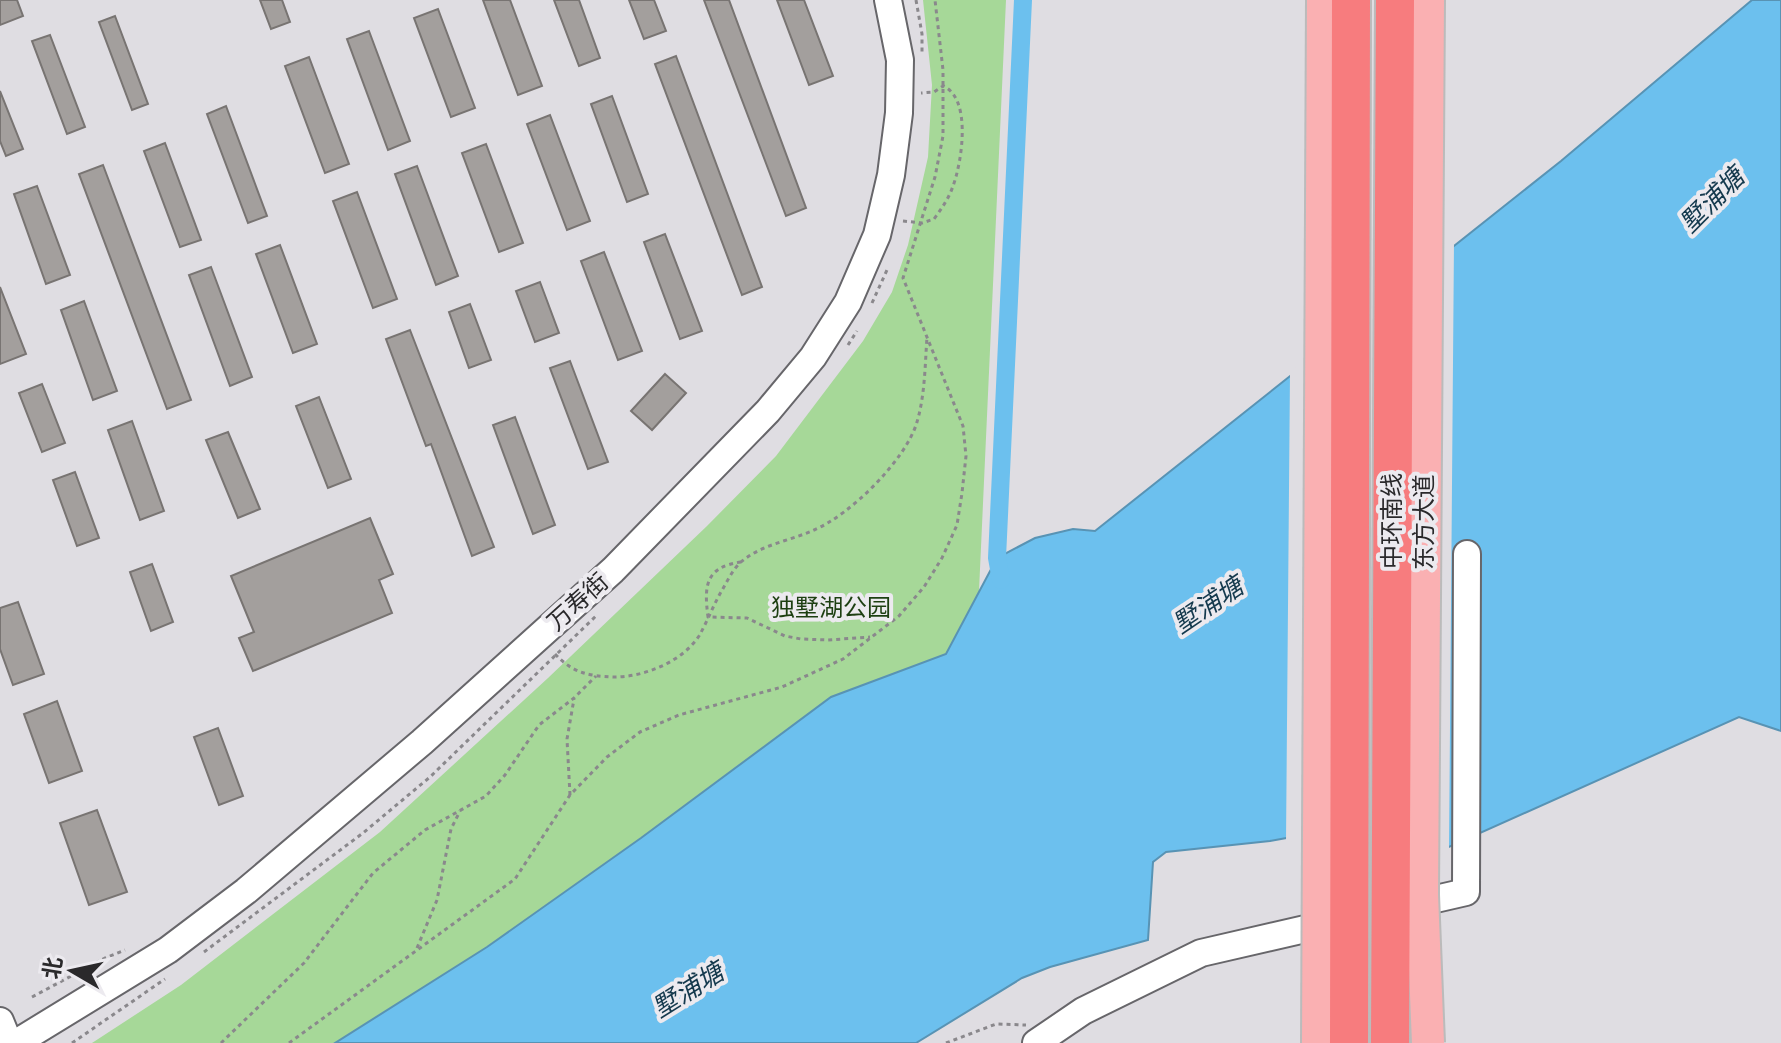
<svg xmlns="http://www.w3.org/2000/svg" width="1781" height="1043" font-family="'Noto Sans','Noto Sans SC',sans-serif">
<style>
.green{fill:#a6d898}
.water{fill:#6cc0ee;stroke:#5893b4;stroke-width:2}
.pier{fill:#dfdde2}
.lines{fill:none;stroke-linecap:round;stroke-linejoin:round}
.canal{stroke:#6cc0ee;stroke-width:18}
.building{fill:#a39f9d;stroke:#787472;stroke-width:2}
.minor-casing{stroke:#67666a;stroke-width:30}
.path{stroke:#8a888c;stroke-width:3;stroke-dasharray:4 4;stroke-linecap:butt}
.minor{stroke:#fff;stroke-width:26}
.major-bridge-casing{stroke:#bbb;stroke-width:36;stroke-linecap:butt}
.highway-bridge-casing{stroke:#bbb;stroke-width:42;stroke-linecap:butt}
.major-bridge{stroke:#fab0b2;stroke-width:32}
.highway-bridge{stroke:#f77c7e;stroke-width:38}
.labels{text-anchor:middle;stroke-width:8;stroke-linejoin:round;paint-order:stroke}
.street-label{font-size:24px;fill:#2a292b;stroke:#eceaef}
.park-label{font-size:24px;fill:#1d3f12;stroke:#eceaef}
.water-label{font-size:26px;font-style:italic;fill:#14394d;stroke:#eceaef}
</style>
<rect width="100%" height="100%" fill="#dfdde2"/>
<path class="green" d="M923,0h83l-27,591 9,53 -560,399h-336l89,-58 199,-153 168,-154 159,-152 69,-70 87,-115 29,-49 16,-47 20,-88 4,-72z"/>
<path class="water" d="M1752,0h29v731l-42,-14 -328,147 7,-97 -75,-2 -24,67 -49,9 -104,11 -13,10 -5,78 -98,27 -28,11 -106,65h-581l152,-96 154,-109 190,-141 115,-43 51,-96 38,-20 38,-9 22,2 466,-370z"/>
<path class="pier" d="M1454,241l-5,610 -36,17 1,-98 -69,-1 -25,67 -34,6 4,-470z"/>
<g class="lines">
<path class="canal" d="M1001,580l-4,-22 26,-558"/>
</g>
<g class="building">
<path d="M0,0h17l6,16 -23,9z"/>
<path d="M260,0h22l8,22 -19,7z"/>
<path d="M483,0h27l32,86 -24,9z"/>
<path d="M554,0h25l21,58 -21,8z"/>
<path d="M629,0h25l12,31 -22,8z"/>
<path d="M704,0h25l77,208 -20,8z"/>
<path d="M777,0h27l29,76 -24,9z"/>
<path d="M438,9l37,99 -24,9 -37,-99z"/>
<path d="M115,16l33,88 -16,6 -33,-88z"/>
<path d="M369,31l41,110 -22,9 -41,-111z"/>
<path d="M50,35l35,92 -18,7 -35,-93z"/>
<path d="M676,56l86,231 -20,8 -87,-231z"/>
<path d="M309,57l40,107 -24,9 -40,-107z"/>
<path d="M0,91l23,58 -17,7 -6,-15z"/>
<path d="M612,96l36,98 -21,8 -36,-98z"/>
<path d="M226,106l41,110 -19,7 -41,-109z"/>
<path d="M550,115l40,106 -23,9 -40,-106z"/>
<path d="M165,143l36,97 -21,7 -36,-96z"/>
<path d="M486,144l37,99 -24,9 -37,-99z"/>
<path d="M103,165l88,235 -24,9 -88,-235z"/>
<path d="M417,166l41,110 -22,9 -41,-111z"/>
<path d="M37,186l33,89 -24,9 -32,-90z"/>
<path d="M357,192l40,107 -24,9 -40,-107z"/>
<path d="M665,234l37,97 -22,8 -36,-97z"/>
<path d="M280,245l37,99 -24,9 -37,-99z"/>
<path d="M604,252l38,99 -24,9 -37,-99z"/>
<path d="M211,267l41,110 -22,9 -41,-111z"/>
<path d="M540,282l19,51 -24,9 -19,-51z"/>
<path d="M0,287l26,67 -26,10z"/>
<path d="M84,301l33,90 -24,9 -32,-90z"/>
<path d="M470,304l21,56 -22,8 -20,-56z"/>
<path d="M410,330l84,217 -22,9 -41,-112 -5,2 -40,-107z"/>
<path d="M570,361l38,101 -20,7 -38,-101z"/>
<path d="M665,374l21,19 -34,37 -21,-19z"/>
<path d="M42,384l23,59 -23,9 -23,-59z"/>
<path d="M319,397l32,82 -23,9 -32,-82z"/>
<path d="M515,417l40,108 -22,9 -40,-109z"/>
<path d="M132,421l32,90 -24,9 -32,-90z"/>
<path d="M228,432l32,77 -22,9 -32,-78z"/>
<path d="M75,472l24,66 -22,8 -24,-66z"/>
<path d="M370,518l23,56 -14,6 13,33 -139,58 -14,-33 15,-6 -23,-56z"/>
<path d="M152,564l21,58 -22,9 -21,-59z"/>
<path d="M18,602l26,72 -31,11 -13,-36v-41z"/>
<path d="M57,701l25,70 -33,12 -25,-69z"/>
<path d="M218,728l25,68 -24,9 -25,-68z"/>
<path d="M97,810l30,82 -38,13 -29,-82z"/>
</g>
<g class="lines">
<defs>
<g id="minor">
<path d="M0,1021l9,22"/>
<path d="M16,1043l152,-93 78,-59 176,-149 191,-172 155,-159 45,-54 35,-55 29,-67 14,-60 8,-62 1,-53 -12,-60"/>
<path d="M1036,1043l47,-32 118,-58 265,-61 1,-338"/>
</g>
</defs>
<use href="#minor" class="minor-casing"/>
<g class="path">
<path d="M916,0l6,34v21"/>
<path d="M903,221l19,2 12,-4c8,-11 15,-21 19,-33 9,-24 19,-88 -10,-100l-9,6 -13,1"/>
<path d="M872,303l15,-33"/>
<path d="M848,345l9,-14"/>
<path d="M741,562c-36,5 -37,24 -33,55l39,1 38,18 16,3 27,1 42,-3"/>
<path d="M555,654c18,19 33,22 59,23 30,0 68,-15 85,-41 8,-14 14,-30 22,-44 6,-10 11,-22 20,-30 21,-18 49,-21 73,-32 36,-15 92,-70 103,-108 8,-27 8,-57 10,-85"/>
<path d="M570,795l-3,-56 7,-40"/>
<path d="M417,948l20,-48 14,-71 9,-18"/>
<path d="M204,952l159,-119 67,-56 168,-163"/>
<path d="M32,997l73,-39 20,-8"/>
<path d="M72,1043l93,-64"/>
<path d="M221,1043l83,-80 69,-90 52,-43 61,-34 19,-21 34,-50 35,-27 22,-22"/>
<path d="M289,1043l226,-164 55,-84 37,-38 33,-25 39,-17 103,-28 61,-28 56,-43 25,-29 18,-29 15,-33 5,-32 4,-37 -3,-30 -60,-148 32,-101 8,-41v-66l-8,-70"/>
<path d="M946,1043l50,-19 30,1"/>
</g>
<use href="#minor" class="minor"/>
<defs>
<g id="major-bridge">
<path d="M1318,1043l5,-1043"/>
<path d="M1428,1043l-6,-148 6,-895"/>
</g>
<g id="highway-bridge">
<path d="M1349,1043l2,-1043"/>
<path d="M1390,1043l5,-1043"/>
</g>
</defs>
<use href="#major-bridge" class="major-bridge-casing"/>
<use href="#highway-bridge" class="highway-bridge-casing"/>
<use href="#major-bridge" class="major-bridge"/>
<use href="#highway-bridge" class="highway-bridge"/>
</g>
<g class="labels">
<g class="street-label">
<text transform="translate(1392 521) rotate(-90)" y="8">中环南线</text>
<text transform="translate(1424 522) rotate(-90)" y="8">东方大道</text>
<text transform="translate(578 602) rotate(-42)" y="8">万寿街</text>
</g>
<g class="park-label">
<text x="831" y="616">独墅湖公园</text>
</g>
<g class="water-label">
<text transform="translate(1712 200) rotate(-45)" y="9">墅浦塘</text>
<text transform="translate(1208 605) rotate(-34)" y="9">墅浦塘</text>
<text transform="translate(688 990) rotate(-32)" y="9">墅浦塘</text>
</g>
</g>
<g transform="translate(72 971) rotate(279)" stroke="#eceaef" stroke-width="6" paint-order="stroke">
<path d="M0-6L14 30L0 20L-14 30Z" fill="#2a292b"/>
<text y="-12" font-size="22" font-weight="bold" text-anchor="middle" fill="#2a292b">北</text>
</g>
</svg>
